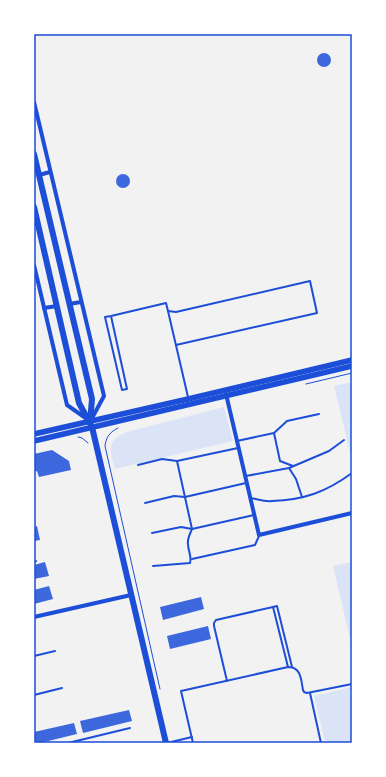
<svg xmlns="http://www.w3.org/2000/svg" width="386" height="777" font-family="'PT Sans Narrow',sans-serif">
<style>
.green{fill:#dbe4f7}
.building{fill:#3d67dc}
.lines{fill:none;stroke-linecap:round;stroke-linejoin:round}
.path{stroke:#1d4ed8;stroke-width:1}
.service{stroke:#1d4ed8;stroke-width:2}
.minor{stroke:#1d4ed8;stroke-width:4}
.secondary{stroke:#1d4ed8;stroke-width:5.5}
.primary{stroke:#1d4ed8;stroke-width:6}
.neatline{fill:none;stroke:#1d4ed8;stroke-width:1.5}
</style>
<rect width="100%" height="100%" fill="#f2f2f2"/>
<g class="green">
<path d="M352,382v79l-18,-75z"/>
<path d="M224,407l9,34 -118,28c-5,-19 -10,-28 12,-37z"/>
<path d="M352,562v85l-19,-81z"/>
<path d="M352,687v56h-29l2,-1 -11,-46z"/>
</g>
<g class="building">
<circle cx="324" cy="60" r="7"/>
<circle cx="123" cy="181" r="7"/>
<path d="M52,450l17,11 2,9 -32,7 -2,-6 -3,1v-18z"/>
<path d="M37,526l3,14 -6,1v-14z"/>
<path d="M45,562l4,14 -15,3v-14z"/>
<path d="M49,586l4,13 -19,5v-14z"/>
<path d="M201,597l3,12 -41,11 -3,-13z"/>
<path d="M208,626l3,13 -41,10 -3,-13z"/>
<path d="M129,710l3,11 -49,12 -3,-12z"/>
<path d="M74,723l3,11 -37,9h-6v-11z"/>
</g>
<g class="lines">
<g class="path">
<path d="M306,384l46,-11"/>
<path d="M118,428c-8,4 -12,9 -13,18l55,243"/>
<path d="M78,437l4,1 6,5"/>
</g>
<g class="service">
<path d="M168,311l20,86"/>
<path d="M111,316l16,73 -5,1 -17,-73 6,-1 55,-13 2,8 8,1 134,-31 7,32 -141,32"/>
<path d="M274,433l6,28 13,5"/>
<path d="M237,441l37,-8 13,-12 32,-7"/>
<path d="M138,465l24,-6 15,2 61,-13"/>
<path d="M289,468l7,11 6,18"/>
<path d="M246,476l43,-8 40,-17 15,-11"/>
<path d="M251,498c6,1 14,4 21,3 32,-1 54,-9 80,-28"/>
<path d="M145,503l29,-7 11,1 61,-14"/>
<path d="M152,533l29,-6 11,2 62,-14"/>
<path d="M192,559l63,-14 4,-9"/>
<path d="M34,562l2,-1"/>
<path d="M153,566l37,-3c2,-7 -2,-12 -2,-19 -1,-5 2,-10 4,-15l-15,-68"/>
<path d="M273,607l4,-1 15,61"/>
<path d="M34,656l21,-5"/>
<path d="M227,681l-13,-55v-3l2,-3 57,-13 15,60"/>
<path d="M310,693l11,50"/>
<path d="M34,695l28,-7"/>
<path d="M68,743l62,-15"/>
<path d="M167,743l25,-6"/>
<path d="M193,743l-12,-52 107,-24c13,0 13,12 15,23l1,2 3,1 45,-9"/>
</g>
<g class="minor">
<path d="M34,102l70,294 -13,24"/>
<path d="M39,175l11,-3"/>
<path d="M34,265l33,140 20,14"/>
<path d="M69,304l12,-2"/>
<path d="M44,308l13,-2"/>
<path d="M226,394l33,141 93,-22"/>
<path d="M34,617l97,-22"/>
</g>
<g class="secondary">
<path d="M34,434l154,-35 164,-39"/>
<path d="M34,441l318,-75"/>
</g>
<g class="primary">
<path d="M34,154l58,245 -2,23"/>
<path d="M34,207l45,196 13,24 74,316"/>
</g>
</g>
<rect width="386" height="777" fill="none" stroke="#ffffff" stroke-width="70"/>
<rect x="35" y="35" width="316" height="707" class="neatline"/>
</svg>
